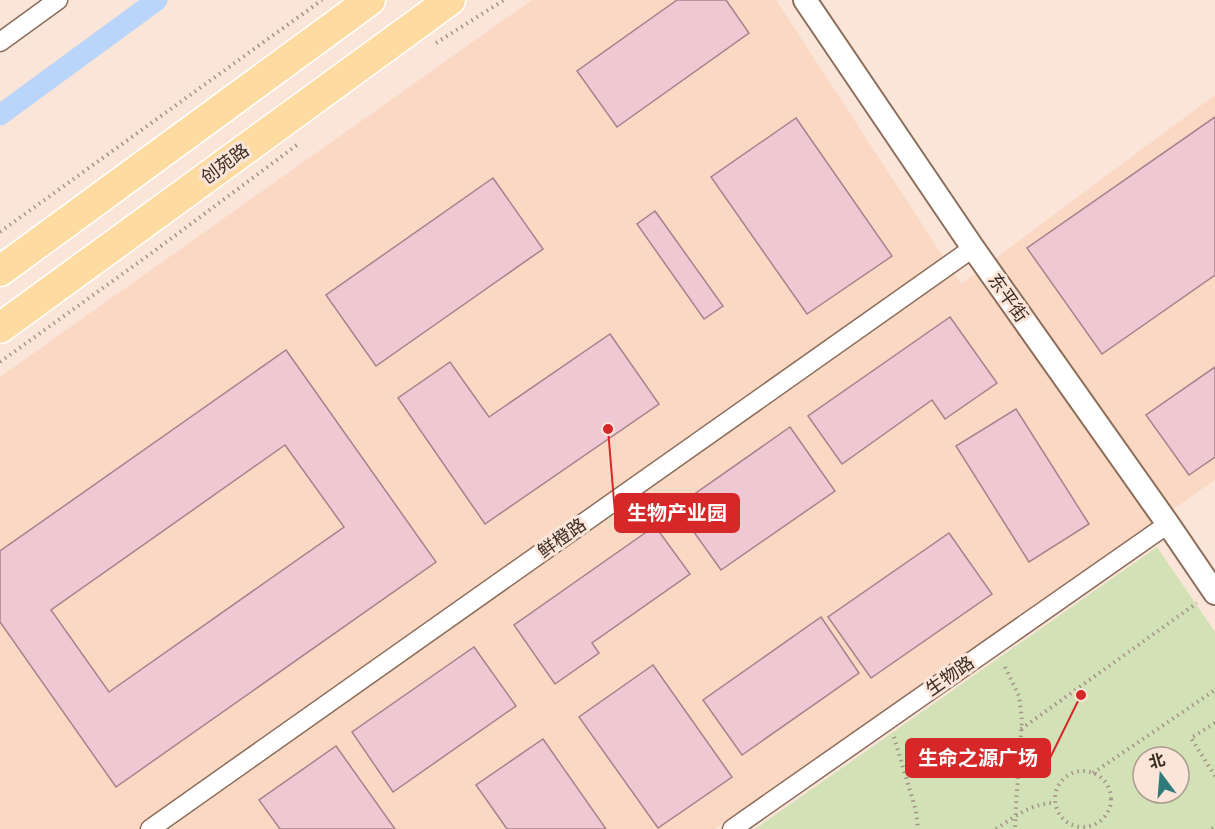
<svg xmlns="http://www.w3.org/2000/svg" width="1215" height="829" font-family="Merriweather,'Noto Sans SC',serif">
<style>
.built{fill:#fad8c4}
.green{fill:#d3e1b7;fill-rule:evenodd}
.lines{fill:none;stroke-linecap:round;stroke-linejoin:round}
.canal{stroke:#b9d5f9;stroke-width:21}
.building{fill:#f0c8d4;stroke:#a7828d;stroke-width:1.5;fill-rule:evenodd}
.minor-casing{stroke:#8d6e5b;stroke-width:21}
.tertiary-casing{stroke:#8d6e5b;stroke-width:26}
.primary-casing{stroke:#fff;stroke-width:33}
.path{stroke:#a49388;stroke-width:4;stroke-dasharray:1.5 4.5;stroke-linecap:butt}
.minor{stroke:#fff;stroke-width:18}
.tertiary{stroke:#fff;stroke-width:22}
.primary{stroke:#fedca1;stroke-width:30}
.labels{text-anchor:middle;stroke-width:6;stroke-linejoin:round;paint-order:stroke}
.street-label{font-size:18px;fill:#3a2d25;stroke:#fae5d8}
.leader{fill:none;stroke:#d62828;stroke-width:2}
.callout-dot{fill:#d62828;stroke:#fae5d8;stroke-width:2}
.callout{fill:#d62828;stroke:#d62828;stroke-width:2}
.callout-label{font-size:20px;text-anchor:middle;font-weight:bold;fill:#fff}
</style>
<rect width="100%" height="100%" fill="#fae5d8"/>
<path class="built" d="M532,0h244l185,284 254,-189v385l-500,349h-715v-452z"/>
<path class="green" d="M1157,547l58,85v197h-460zM1143,757h36v36h-36z"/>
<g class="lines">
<path class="canal" d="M0,115l157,-115"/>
</g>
<g class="building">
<path d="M677,0h49l23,33 -132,94 -40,-56z"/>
<path d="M1215,117v158l-113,79 -75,-106z"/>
<path d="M796,118l96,138 -85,58 -96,-137z"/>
<path d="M493,178l50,71 -167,117 -50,-71z"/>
<path d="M655,211l68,95 -19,13 -67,-95z"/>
<path d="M950,317l47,66 -52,36 -13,-19 -90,64 -34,-48z"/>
<path d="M610,334l49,70 -174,120 -87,-126 52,-36 39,55z"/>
<path d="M286,350l150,212 -320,225 -116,-165v-71zM285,445l59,82 -235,165 -58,-82z"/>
<path d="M1215,367v90l-26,18 -43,-60z"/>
<path d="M1016,409l73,115 -60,38 -73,-116z"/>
<path d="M790,427l45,64 -114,79 -45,-63z"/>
<path d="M655,526l35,48 -98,69 7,10 -44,31 -41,-59z"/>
<path d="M949,533l43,61 -121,84 -43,-61z"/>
<path d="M821,617l38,56 -117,82 -39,-55z"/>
<path d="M474,647l42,59 -123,86 -41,-60z"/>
<path d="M653,665l79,112 -74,51 -79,-111z"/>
<path d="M543,739l63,90h-99l-31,-44z"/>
<path d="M336,746l59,83h-115l-21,-29z"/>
</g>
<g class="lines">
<defs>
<g id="minor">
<path d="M0,42l58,-42"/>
<path d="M150,829l823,-581"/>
<path d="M732,829l436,-305"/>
</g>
<path id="tertiary" d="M805,0l168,248 195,276 47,69"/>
<g id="primary">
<path d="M0,271l370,-271"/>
<path d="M0,328l450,-328"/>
</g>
</defs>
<use href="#minor" class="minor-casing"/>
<use href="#tertiary" class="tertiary-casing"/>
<use href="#primary" class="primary-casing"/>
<g class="path">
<path d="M436,43l68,-43"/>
<path d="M0,232l322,-232"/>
<path d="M0,362l153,-110 144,-107"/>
<path d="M1005,667l14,29 3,24 -6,85 -1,24"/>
<path d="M1215,723l-24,15 24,38"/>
<path d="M1021,729l176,-126"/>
<path d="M894,737l22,74 2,18"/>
<circle cx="1083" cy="799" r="28"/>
<path d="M1093,773l122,-83"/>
<path d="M996,829c18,-12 36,-26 58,-26"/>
<path d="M1212,829l3,-2"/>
</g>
<use href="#minor" class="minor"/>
<use href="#tertiary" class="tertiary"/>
<use href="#primary" class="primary"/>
</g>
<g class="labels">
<g class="street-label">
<text transform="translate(225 164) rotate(-36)" y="6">创苑路</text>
<text transform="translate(1008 298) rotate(55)" y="6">东平街</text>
<text transform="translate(562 538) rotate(-35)" y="6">鲜橙路</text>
<text transform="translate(950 676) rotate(-35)" y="6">生物路</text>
</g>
</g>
<path class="leader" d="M608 429L615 513M1081 695L1050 758"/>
<g class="callout-dot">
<circle cx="608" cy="429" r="6"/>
<circle cx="1081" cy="695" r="6"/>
</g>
<g class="callout">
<rect x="615" y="494" width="124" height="38" rx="6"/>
<rect x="906" y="739" width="144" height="38" rx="6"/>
</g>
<g class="callout-label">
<text x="677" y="520">生物产业园</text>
<text x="978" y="765">生命之源广场</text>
</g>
<g transform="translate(1161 775) rotate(344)"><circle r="28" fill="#fae5d8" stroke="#ad9b90" stroke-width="1.5"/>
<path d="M0-4.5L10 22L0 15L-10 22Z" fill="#30797d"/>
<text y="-9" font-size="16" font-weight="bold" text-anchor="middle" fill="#3a2d25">北</text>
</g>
</svg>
